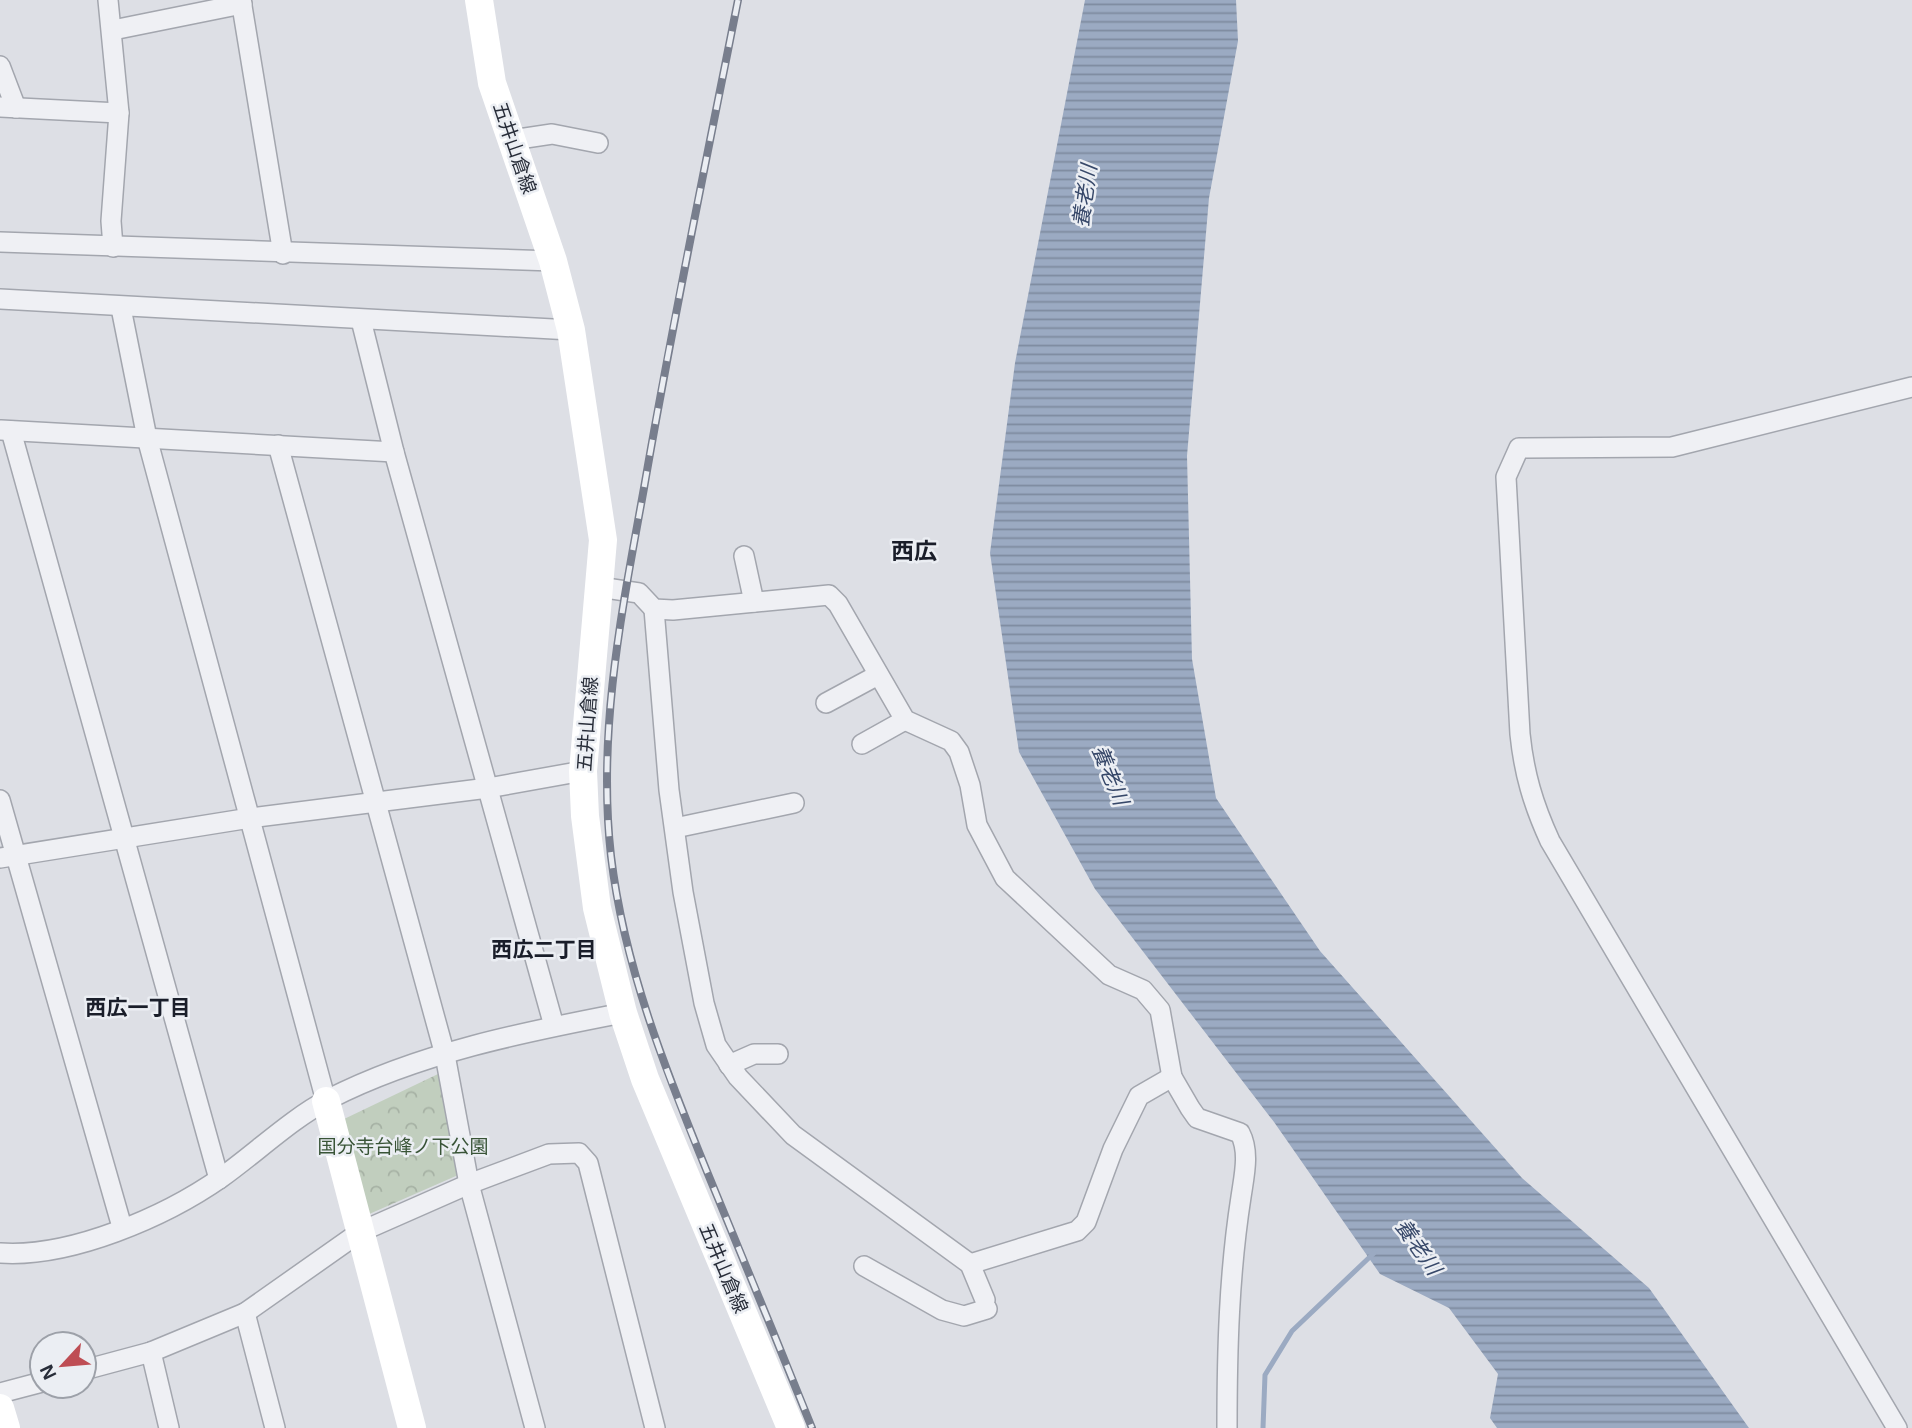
<svg xmlns="http://www.w3.org/2000/svg" width="1912" height="1428" font-family="Helvetica,'Noto Sans JP',sans-serif">
<style>
.park{fill:url(#park-crowns)}
.water{fill:url(#water-rules)}
.lines{fill:none;stroke-linecap:round;stroke-linejoin:round}
.stream{stroke:#9baac2;stroke-width:5}
.street-casing{stroke:#a3a6ae;stroke-width:22}
.street{stroke:#eff0f4;stroke-width:19}
.secondary{stroke:#fff;stroke-width:28}
.rail-casing{stroke:#787e8d;stroke-width:8}
.rail{stroke:#ebeef3;stroke-width:5;stroke-dasharray:16;stroke-linecap:butt}
.labels{text-anchor:middle;stroke-width:5;stroke-linejoin:round;paint-order:stroke}
.street-label{font-size:19px;fill:#282d39;stroke:#ebeef3}
.park-label{font-size:19px;fill:#395437;stroke:#ebeef3}
.water-label{font-size:21px;font-style:italic;fill:#374869;stroke:#ebeef3}
.neighbourhood-label{font-size:21px;font-weight:bold;fill:#1a1e2a;stroke:#ebeef3}
.quarter-label{font-size:23px;font-weight:bold;fill:#1a1e2a;stroke:#ebeef3}
</style>
<defs>
<pattern id="park-crowns" width="20" height="18" patternUnits="userSpaceOnUse" patternTransform="scale(1.75)"><rect width="20" height="18" fill="#c1cebe"/><path d="M2 6a3 3 0 1 1 6 0M12 15a3 3 0 1 1 6 0" fill="none" stroke="#a6b1a4"/></pattern>
<pattern id="water-rules" width="6" height="5" patternUnits="userSpaceOnUse" patternTransform="scale(1.75)"><rect width="6" height="5" fill="#9baac2"/><path d="M0 2.5h6" fill="none" stroke="#7e8b9f"/></pattern>
</defs>
<rect width="100%" height="100%" fill="#dddfe5"/>
<path class="park" d="M438,1074l27,98 -98,43 -25,-95z"/>
<path class="water" d="M1085,0h151l2,41 -29,157 -22,258 5,203 24,139 104,153 202,227 127,110 100,140h-252l-7,-10 8,-44 -49,-66 -69,-34 -106,-152 -179,-233 -76,-137 -29,-199 25,-190z"/>
<g class="lines">
<path class="stream" d="M1263,1428l2,-53 27,-44 82,-78"/>
<defs>
<g id="street">
<path d="M108,0l11,113 -8,108 2,26"/>
<path d="M241,0l42,254"/>
<path d="M113,30l129,-26"/>
<path d="M0,66l16,42"/>
<path d="M0,107l119,6"/>
<path d="M512,140l40,-6 46,9"/>
<path d="M0,242l553,19"/>
<path d="M0,299l571,31"/>
<path d="M121,308l26,130 179,663"/>
<path d="M361,320l33,132 160,574"/>
<path d="M1,430l393,22"/>
<path d="M11,431l208,748"/>
<path d="M278,445l167,610 24,129 66,244"/>
<path d="M744,556l10,46"/>
<path d="M599,587l40,6 15,16 19,1 156,-15 9,9 67,116 46,21 8,11 11,33 7,40 28,53 104,97 34,15 17,20 12,67 18,31 7,10 43,15c10,19 4,43 1,64 -12,77 -14,153 -14,231"/>
<path d="M654,609l15,181 14,102 21,111 12,42 22,32 55,58 177,129 15,36"/>
<path d="M826,703l52,-28"/>
<path d="M862,744l43,-24"/>
<path d="M0,800l122,427"/>
<path d="M675,828l119,-25"/>
<path d="M0,858l250,-40 238,-30 95,-17"/>
<path d="M729,1065l25,-11h24"/>
<path d="M0,1253c70,5 165,-36 222,-76 35,-25 69,-58 107,-78 90,-46 195,-67 294,-86"/>
<path d="M970,1264l107,-33 9,-9 27,-73 26,-53 33,-19"/>
<path d="M864,1266l78,44 22,6 23,-7"/>
<path d="M245,1313l30,115"/>
<path d="M151,1352l18,76"/>
<path d="M84,1370l67,-18 94,-39 115,-81 109,-48 80,-30 30,-1 9,10 67,265"/>
<path d="M0,1393l42,-11"/>
<path d="M1897,1428l-347,-587c-17,-37 -26,-68 -30,-107l-14,-257 13,-29 153,-1 240,-60"/>
</g>
</defs>
<use href="#street" class="street-casing"/>
<use href="#street" class="street"/>
<g class="secondary">
<path d="M479,0l13,83 61,178 18,69 32,210 -20,231 2,45 12,92 26,105 22,66 146,349"/>
<path d="M326,1101l86,327"/>
<path d="M0,1408l6,20"/>
</g>
<defs>
<path id="rail" d="M738,0c-32,162 -66,325 -94,488 -22,122 -47,243 -33,368 13,111 55,215 97,318 35,85 70,169 104,254"/>
</defs>
<use href="#rail" class="rail-casing"/>
<use href="#rail" class="rail"/>
</g>
<g class="labels">
<g class="street-label">
<text transform="translate(515 148) rotate(71)" y="7">五井山倉線</text>
<text transform="translate(587 724) rotate(-86)" y="7">五井山倉線</text>
<text transform="translate(724 1268) rotate(67)" y="7">五井山倉線</text>
</g>
<g class="park-label">
<text x="403" y="1153">国分寺台峰ノ下公園</text>
</g>
<g class="water-label">
<text transform="translate(1085 196) rotate(-82)" y="7">養老川</text>
<text transform="translate(1110 775) rotate(68)" y="7">養老川</text>
<text transform="translate(1418 1247) rotate(55)" y="7">養老川</text>
</g>
<g class="neighbourhood-label">
<text x="544" y="957">西広二丁目</text>
<text x="138" y="1015">西広一丁目</text>
</g>
<g class="quarter-label">
<text x="914" y="559">西広</text>
</g>
</g>
<g transform="translate(63 1365) rotate(244)"><circle r="33" fill="#ebeef3" stroke="#9da1a9" stroke-width="2"/>
<path d="M0-5L12 26L0 18L-12 26Z" fill="#be4d54"/>
<text y="-10" font-size="19" font-weight="bold" text-anchor="middle" fill="#282d39">N</text>
</g>
</svg>
